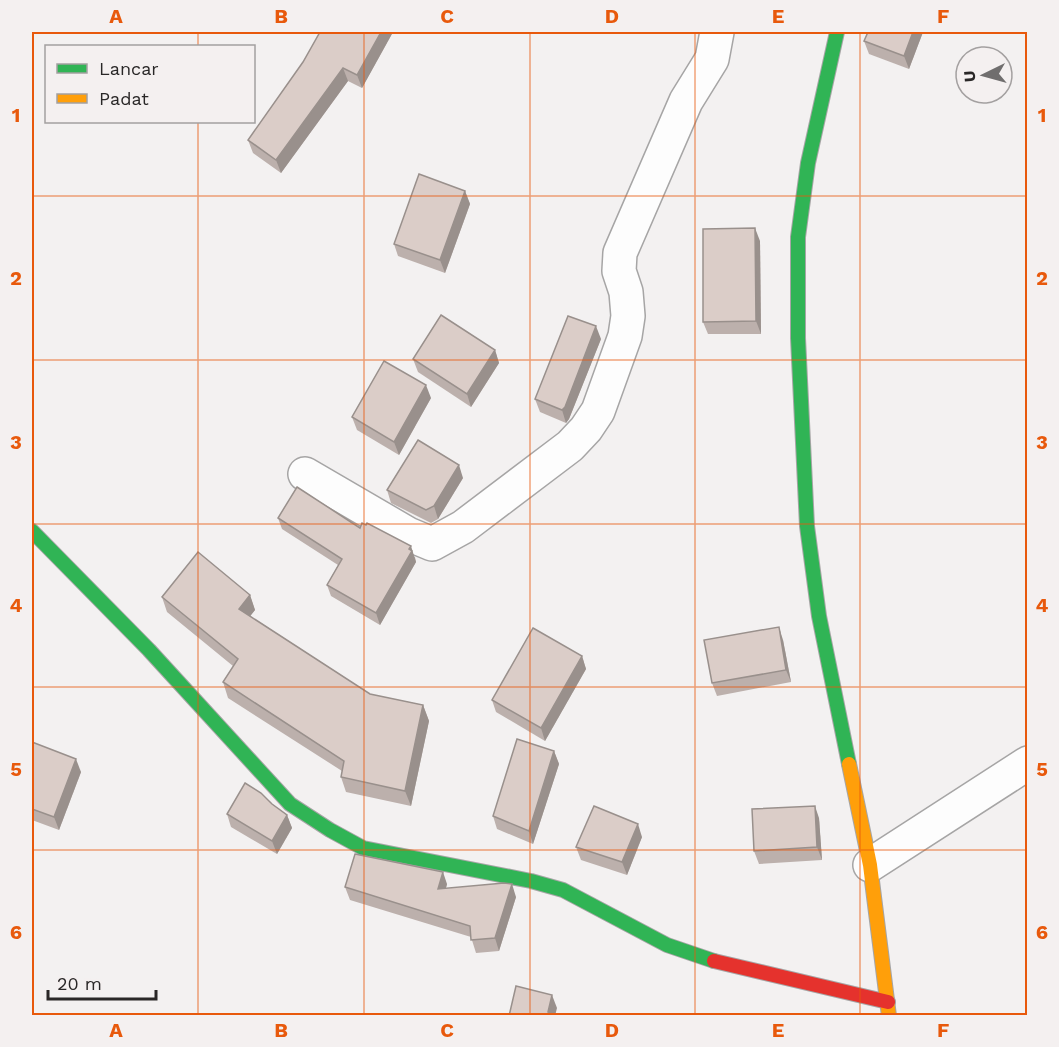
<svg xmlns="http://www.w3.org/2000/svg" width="1059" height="1047" font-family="'Work Sans',sans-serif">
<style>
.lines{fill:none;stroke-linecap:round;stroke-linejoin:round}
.street-casing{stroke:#a6a5a5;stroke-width:36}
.fast-casing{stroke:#a6a5a5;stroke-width:16}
.slow-casing{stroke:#a6a5a5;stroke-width:16}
.jam-casing{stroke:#a6a5a5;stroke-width:16}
.street{stroke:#fdfdfd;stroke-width:33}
.fast{stroke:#30b455;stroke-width:14}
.slow{stroke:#ff9f0a;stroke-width:14}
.jam{stroke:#e5322d;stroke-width:14}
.wall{fill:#bcb0ac}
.shaded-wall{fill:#99908c}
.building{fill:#dbcdc8;stroke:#99908c;stroke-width:1.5}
.grid{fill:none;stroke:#e8590c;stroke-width:1.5;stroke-opacity:0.55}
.neatline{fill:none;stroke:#e8590c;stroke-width:2}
.grid-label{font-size:20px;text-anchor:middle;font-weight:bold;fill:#e8590c}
</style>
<rect width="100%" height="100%" fill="#f3f1f1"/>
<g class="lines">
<defs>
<g id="street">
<path d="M305,474l103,60 24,10 31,-17 107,-81 16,-17 12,-18 27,-75 3,-20 -2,-24 -7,-21 1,-18 66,-152 26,-42 5,-27"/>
<path d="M870,865l158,-102"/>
</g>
<g id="fast">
<path d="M837,32l-29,131 -10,74v101l9,188 12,90 30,148"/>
<path d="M32,531l117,119 141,154 40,26 33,18 168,33 32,9 104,55 47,16"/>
</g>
<path id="slow" d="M849,764l21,101 19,151"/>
<path id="jam" d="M714,961l174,41"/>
</defs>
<use href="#street" class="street-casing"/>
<use href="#fast" class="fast-casing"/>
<use href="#slow" class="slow-casing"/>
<use href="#jam" class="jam-casing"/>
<use href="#street" class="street"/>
<use href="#fast" class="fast"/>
<use href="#slow" class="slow"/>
<use href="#jam" class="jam"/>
</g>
<g class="wall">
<path d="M393,32l-31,56 -14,-7 -67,92 -28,-20 -5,-13 55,-78z"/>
<path d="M868,32h55l-14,37 -40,-15 -5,-13z"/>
<path d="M465,191l5,13 -25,69 -47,-17 -4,-12z"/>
<path d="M760,241l1,93h-53l-5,-12z"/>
<path d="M601,339l-32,80 -3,4 -26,-11 -5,-13z"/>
<path d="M495,350l4,13 -28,44 -53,-35 -5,-13z"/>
<path d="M431,398l-32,57 -42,-25 -5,-13z"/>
<path d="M463,478l-25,41 -7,4 -40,-20 -4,-13z"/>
<path d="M278,518l82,10 55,29 1,5 -36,63 -49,-29 -4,-11 11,-20 -56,-36z"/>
<path d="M250,595l5,15 -5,6 120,78 53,11 6,16 -18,85 -65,-14 -5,-15 1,-6 -114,-73 -5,-16 10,-16 -66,-54 -5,-15z"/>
<path d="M783,640l8,42 -74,14 -5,-13z"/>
<path d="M582,656l4,13 -41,72 -49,-29 -4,-12z"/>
<path d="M32,742l49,30 -22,58 -27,-10z"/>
<path d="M554,751l5,13 -26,80 -36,-15 -4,-13z"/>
<path d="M272,804l15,11 5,13 -15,26 -46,-27 -4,-13z"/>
<path d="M819,818l3,42 -63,4 -5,-13z"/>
<path d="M642,837l-15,38 -46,-15 -5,-13z"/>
<path d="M447,884l-1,4 70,9 -17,54 -23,2 -5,-16 -121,-37 -5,-13z"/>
</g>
<g class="shaded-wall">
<path d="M381,32h12l-31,56 -5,-13z"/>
<path d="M913,32h10l-14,37 -5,-13z"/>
<path d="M343,68l5,13 -67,92 -5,-13z"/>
<path d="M465,191l5,13 -25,69 -5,-13z"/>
<path d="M755,228l5,13 1,93 -5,-13z"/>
<path d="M596,326l5,13 -32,80 -3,4 -4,-13z"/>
<path d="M495,350l4,13 -28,44 -4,-13z"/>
<path d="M426,385l5,13 -32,57 -5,-13z"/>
<path d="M459,465l4,13 -25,41 -4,-13z"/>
<path d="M411,546l5,16 -36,63 -4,-12z"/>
<path d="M250,595l5,15 -11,14 -5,-15z"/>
<path d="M779,627l4,13 8,42 -5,-12z"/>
<path d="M582,656l4,13 -41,72 -4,-13z"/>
<path d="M423,705l6,16 -18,85 -6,-15z"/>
<path d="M554,751l5,13 -26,80 -4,-13z"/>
<path d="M76,759l5,13 -22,58 -5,-13z"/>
<path d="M815,806l4,12 3,42 -5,-13z"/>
<path d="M287,815l5,13 -15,26 -5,-13z"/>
<path d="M638,824l4,13 -15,38 -5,-13z"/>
<path d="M443,872l4,12 -5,18 -4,-13z"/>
<path d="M512,884l4,13 -17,54 -4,-13z"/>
<path d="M552,995l5,13 -2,8 -7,-4z"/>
</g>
<g class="building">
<path d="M320,32h61l-24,43 -14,-7 -67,92 -28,-20 55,-78z"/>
<path d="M868,32h45l-9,24 -40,-15z"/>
<path d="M419,174l46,17 -25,69 -46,-16z"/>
<path d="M755,228l1,93 -53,1v-93z"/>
<path d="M441,315l54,35 -28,44 -54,-35z"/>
<path d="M568,316l28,10 -31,81 -3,3 -27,-11z"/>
<path d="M384,361l42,24 -32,57 -42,-25z"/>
<path d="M418,440l41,25 -25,41 -8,4 -39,-20z"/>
<path d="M297,487l63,41 2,-5 4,2 1,-2 44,23 -2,3 3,2 -36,62 -49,-28 15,-26 -64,-41z"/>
<path d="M198,552l52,43 -11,14 131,85 53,11 -18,86 -64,-14 3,-16 -121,-79 15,-23 -76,-62z"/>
<path d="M779,627l7,43 -74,13 -8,-43z"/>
<path d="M533,628l49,28 -41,72 -49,-28z"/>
<path d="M517,739l37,12 -25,80 -36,-15z"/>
<path d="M32,742l44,17 -22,58 -22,-8z"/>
<path d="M245,783l16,10 11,11 15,11 -15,26 -45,-27z"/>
<path d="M594,806l44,18 -16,38 -46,-15z"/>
<path d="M815,806l2,41 -63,4 -2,-42z"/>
<path d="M355,854l88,18 -5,17 66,-6 8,1 -17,54 -24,2 -1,-14 -125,-39z"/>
<path d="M516,986l36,9 -4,17 13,4h-52z"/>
</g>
<path class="grid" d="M198,32v14M364,32v984M530,32v984M695,32v984M860,32v984M198,122v894M32,196h996M32,360h996M32,524h996M32,687h996M32,850h996"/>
<rect width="1059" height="1047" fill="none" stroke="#f4f0f0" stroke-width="66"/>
<rect x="45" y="45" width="210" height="78" fill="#f4f0f0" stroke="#a3a0a0" stroke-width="1.5"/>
<rect x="57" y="64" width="30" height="9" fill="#30b455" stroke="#a3a0a0" stroke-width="1.5"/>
<text x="99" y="75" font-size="18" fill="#292727">Lancar</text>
<rect x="57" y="94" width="30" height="9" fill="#ff9f0a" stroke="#a3a0a0" stroke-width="1.5"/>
<text x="99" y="105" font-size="18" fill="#292727">Padat</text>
<g transform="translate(984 75) rotate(265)"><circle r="28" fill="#f4f0f0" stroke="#a3a0a0" stroke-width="1.5"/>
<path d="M0-4.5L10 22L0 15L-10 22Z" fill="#706e6e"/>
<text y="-9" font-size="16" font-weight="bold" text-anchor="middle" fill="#292727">U</text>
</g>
<path d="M48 990v9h108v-9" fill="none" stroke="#292727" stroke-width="3"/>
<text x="57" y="990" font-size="18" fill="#292727" stroke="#f4f0f0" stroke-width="4.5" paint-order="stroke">20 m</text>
<rect x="33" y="33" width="993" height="981" class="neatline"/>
<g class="grid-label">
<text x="116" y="23">A</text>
<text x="281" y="23">B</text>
<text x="447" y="23">C</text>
<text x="612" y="23">D</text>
<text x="778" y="23">E</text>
<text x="943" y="23">F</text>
<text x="16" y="122">1</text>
<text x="1042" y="122">1</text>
<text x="16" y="285">2</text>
<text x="1042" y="285">2</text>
<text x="16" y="449">3</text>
<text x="1042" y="449">3</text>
<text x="16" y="612">4</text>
<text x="1042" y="612">4</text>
<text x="16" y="776">5</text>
<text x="1042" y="776">5</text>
<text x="16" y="939">6</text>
<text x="1042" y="939">6</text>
<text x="116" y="1037">A</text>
<text x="281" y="1037">B</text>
<text x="447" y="1037">C</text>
<text x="612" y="1037">D</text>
<text x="778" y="1037">E</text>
<text x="943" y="1037">F</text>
</g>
</svg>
